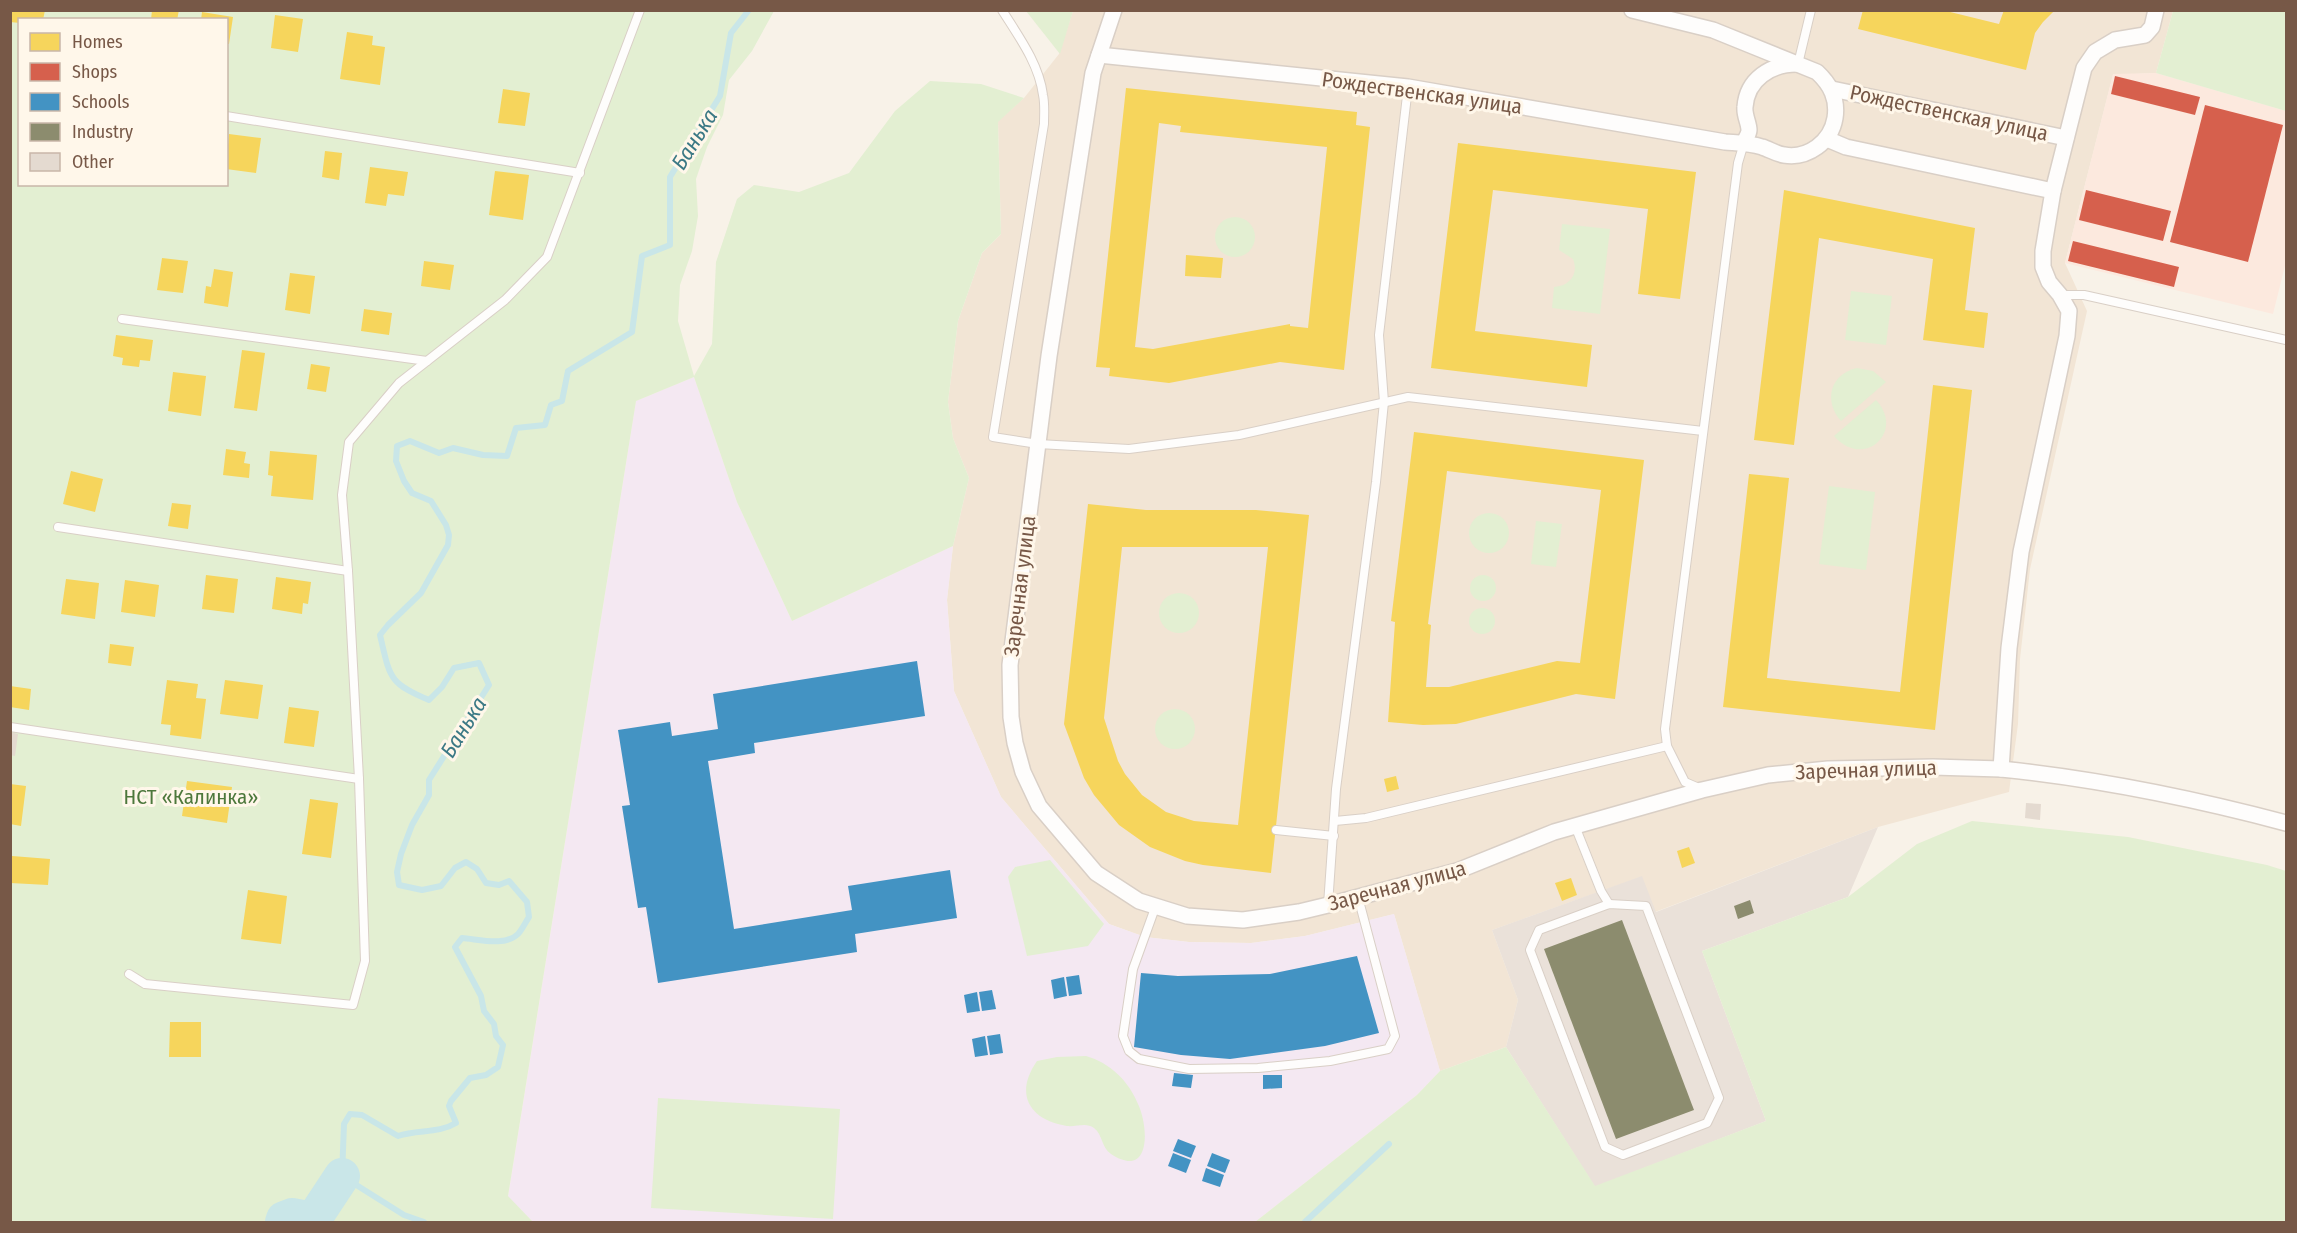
<svg xmlns="http://www.w3.org/2000/svg" width="2297" height="1233" font-family="'Fira Sans Condensed',sans-serif">
<style>
.residential{fill:#f2e5d5}
.commercial{fill:#fce9de}
.industrial{fill:#eae1d9}
.education{fill:#f4e8f2}
.green{fill:#e3efd2;fill-rule:evenodd}
.homes{fill:#f6d55c;fill-rule:evenodd}
.shops{fill:#d6604d}
.schools{fill:#4393c3}
.industry{fill:#8c8c6e}
.lines{fill:none;stroke-linecap:round;stroke-linejoin:round}
.stream{stroke:#c9e6e8;stroke-width:6}
.river{stroke:#c9e6e8;stroke-width:36}
.building{fill:#e4dad0}
.service-casing{stroke:#d9cfc6;stroke-width:10}
.minor-casing{stroke:#d9cfc6;stroke-width:18}
.service{stroke:#fefdfc;stroke-width:8}
.minor{stroke:#fefdfc;stroke-width:15}
.labels{text-anchor:middle;stroke-width:6;stroke-linejoin:round;paint-order:stroke}
.street-label{font-size:21px;fill:#775847;stroke:#fff7ea}
.park-label{font-size:21px;fill:#4d783c;stroke:#fff7ea}
.water-label{font-size:22px;font-style:italic;fill:#3c7985;stroke:#fff7ea}
</style>
<rect width="100%" height="100%" fill="#f8f2e8"/>
<path class="residential" d="M1073,11h1100l-17,62 -43,2 -48,188 22,48 -57,258 -10,90 -2,65 -9,68 -131,35 -223,85 -14,-35 -149,53 26,70 -12,47 -66,24 -46,-157 -89,22 -54,7 -62,-1 -44,-5 -36,-13 -108,-127 -47,-106 -7,-91 6,-54 16,-68 -16,-40 -5,-36 10,-81 24,-68 19,-19 -3,-113 26,-23 35,-44z"/>
<path class="commercial" d="M2156,73l130,38v151l-13,52 -208,-51 48,-189z"/>
<path class="industrial" d="M1878,827l-30,70 -146,54 64,170 -171,66 -89,-140 12,-47 -26,-70 150,-54 14,36z"/>
<path class="education" d="M694,377l43,125 55,119 161,-75 -6,54 7,91 47,106 108,127 36,13 44,5 62,1 54,-7 89,-22 46,157 -23,24 -162,127h-722l-25,-25 128,-796z"/>
<g class="green">
<path d="M10,11h764l-22,40 -23,29 -6,35 -16,32 -11,32 2,37 -6,35 -12,34 -2,36 16,55 18,-32 4,-82 21,-63 17,-14 45,7 50,-19 46,-62 35,-30 51,3 43,14 -26,24 3,112 -19,19 -24,68 -10,81 5,36 16,40 -16,68 -161,75 -55,-119 -43,-125 -58,24 -128,795 25,26h-522zM20,20h206v164h-206z"/>
<path d="M1026,11h47l-13,43z"/>
<path d="M2173,11h113v100l-130,-38z"/>
<circle cx="1235" cy="237" r="20"/>
<path d="M1562,224l48,5 -10,85 -48,-6 2,-21c16,-1 25,-13 19,-28l-14,-9z"/>
<path d="M1851,291l41,5 -6,49 -41,-5z"/>
<path d="M1857,368l16,3 13,11 -45,39c-18,-20 -11,-47 16,-53z"/>
<path d="M1876,400c30,32 -13,70 -42,36z"/>
<path d="M1829,486l46,6 -9,78 -47,-6z"/>
<circle cx="1489" cy="533" r="20"/>
<path d="M1536,521l26,3 -6,43 -25,-3z"/>
<circle cx="1483" cy="588" r="13"/>
<circle cx="1179" cy="613" r="20"/>
<circle cx="1482" cy="621" r="13"/>
<circle cx="1175" cy="729" r="20"/>
<path d="M1972,821l156,16 139,28 19,6v351h-1031l162,-127 23,-24 66,-24 89,139 171,-65 -64,-170 146,-54 69,-53z"/>
<path d="M1050,860l54,64 -16,22 -61,10 -19,-79 7,-10z"/>
<path d="M1086,1056c24,7 42,24 52,48 11,23 13,76 -27,50 -10,-7 -8,-19 -17,-26 -8,-6 -17,-1 -27,-2 -38,-6 -53,-32 -30,-65l20,-4z"/>
<path d="M658,1098l182,11 -7,110 -182,-11z"/>
</g>
<g class="homes">
<path d="M10,10h35l-2,10h-23v3l-10,-1z"/>
<path d="M152,10h27l-2,10h-26z"/>
<path d="M1863,10h79l57,14 5,-14h51l-12,12 -8,11 -9,37 -168,-41z"/>
<path d="M202,12l31,5 -4,27h-3v-24h-25z"/>
<path d="M275,15l28,4 -5,33 -27,-4z"/>
<path d="M347,32l26,4 -1,9 13,2 -5,38 -40,-6z"/>
<path d="M1126,88l231,24 -1,13 14,2 -26,243 -64,-8 -111,21 -60,-7 1,-8 -14,-1zM1159,123l22,3 -1,6 147,15 -19,181 -18,-2v-2l-137,25 -18,-2z"/>
<path d="M503,89l27,4 -5,33 -27,-3z"/>
<path d="M229,134l32,4 -5,35 -30,-4z"/>
<path d="M1458,143l238,29 -16,127 -42,-5 10,-85 -155,-19 -18,141 117,14 -5,42 -156,-19z"/>
<path d="M325,151l17,2 -3,27 -17,-3z"/>
<path d="M370,167l38,5 -4,24 -16,-2 -2,12 -21,-3z"/>
<path d="M495,171l34,4 -6,45 -34,-5z"/>
<path d="M1784,190l191,38 -10,82 23,3 -4,35 -61,-8 10,-81 -114,-21 -25,207 -40,-5z"/>
<path d="M1186,255l37,3 -2,20 -36,-2z"/>
<path d="M162,258l26,3 -5,32 -26,-3z"/>
<path d="M424,261l30,4 -4,25 -29,-4z"/>
<path d="M214,269l19,3 -5,35 -24,-4 2,-17 5,1z"/>
<path d="M290,273l25,3 -5,38 -25,-4z"/>
<path d="M364,309l28,4 -3,22 -28,-4z"/>
<path d="M116,335l37,5 -3,21 -10,-1 -1,7 -17,-2 1,-7 -10,-2z"/>
<path d="M242,350l23,3 -8,58 -23,-3z"/>
<path d="M311,364l19,3 -4,25 -19,-3z"/>
<path d="M173,372l33,4 -5,40 -33,-5z"/>
<path d="M1933,385l39,5 -37,340 -212,-23 26,-233 40,4 -22,200 133,14z"/>
<path d="M1414,432l230,28 -29,239 -39,-5 -120,30 -33,1 -35,-3 7,-100 -4,-1zM1447,471l154,19 -21,173 -23,-2 -108,26h-23l5,-62 -3,-1z"/>
<path d="M226,449l20,3 -2,11 6,1 -1,14 -26,-3z"/>
<path d="M270,451l47,4 -4,45 -42,-4 2,-20 -5,-1z"/>
<path d="M71,471l32,8 -8,33 -32,-8z"/>
<path d="M172,503l19,2 -3,24 -20,-3z"/>
<path d="M1088,504l58,6h110l53,5 -38,358 -68,-8 -18,-4 -35,-14 -31,-22 -25,-30 -10,-17 -20,-54zM1122,547h146l-30,278 -44,-4 -28,-9 -24,-17 -17,-21 -7,-13 -14,-43z"/>
<path d="M206,575l32,4 -4,34 -32,-4z"/>
<path d="M276,577l35,5 -3,22 -5,-1 -1,11 -30,-5z"/>
<path d="M66,579l33,4 -4,36 -34,-5z"/>
<path d="M125,580l34,5 -4,32 -34,-5z"/>
<path d="M110,644l24,3 -3,19 -23,-3z"/>
<path d="M167,680l31,4 -2,14 10,1 -5,40 -31,-4 1,-10 -10,-1z"/>
<path d="M225,680l38,5 -5,34 -38,-5z"/>
<path d="M10,686l21,3 -2,21 -19,-3z"/>
<path d="M289,707l30,4 -5,36 -30,-4z"/>
<path d="M1396,776l3,13 -12,3 -3,-13z"/>
<path d="M187,781l45,6 -5,36 -45,-7z"/>
<path d="M10,784l16,2 -5,40 -11,-2z"/>
<path d="M310,799l28,4 -7,55 -29,-4z"/>
<path d="M1689,847l6,16 -13,5 -5,-17z"/>
<path d="M12,856l38,3 -2,26 -38,-2z"/>
<path d="M1571,878l6,17 -15,6 -7,-18z"/>
<path d="M248,890l39,6 -6,48 -40,-5z"/>
<path d="M170,1022h31v35h-32z"/>
</g>
<g class="shops">
<path d="M2115,76l85,21 -5,18 -84,-21z"/>
<path d="M2205,105l78,20 -35,137 -78,-20z"/>
<path d="M2086,190l85,21 -8,30 -84,-21z"/>
<path d="M2073,241l106,26 -5,20 -106,-26z"/>
</g>
<g class="schools">
<path d="M917,661l8,55 -171,27 1,10 -47,8 26,168 118,-19 -4,-24 102,-16 7,48 -102,16 2,18 -199,31 -12,-76 -8,1 -16,-102 8,-1 -12,-75 52,-8 2,14 46,-7 -5,-35z"/>
<path d="M1357,956l22,77 -54,13 -95,13 -49,-4 -47,-8 7,-74 37,3 92,-2z"/>
<path d="M1079,975l3,19 -13,2 -3,-19z"/>
<path d="M1064,977l3,19 -13,3 -3,-19z"/>
<path d="M992,990l4,19 -14,2 -3,-19z"/>
<path d="M977,992l3,19 -13,2 -3,-18z"/>
<path d="M1000,1034l3,19 -13,2 -3,-19z"/>
<path d="M985,1036l3,19 -13,2 -3,-18z"/>
<path d="M1174,1073l19,2 -2,13 -19,-2z"/>
<path d="M1263,1075h19v13l-19,1z"/>
<path d="M1178,1139l18,7 -5,12 -18,-7z"/>
<path d="M1173,1153l18,7 -5,13 -18,-7z"/>
<path d="M1212,1153l18,7 -5,13 -18,-7z"/>
<path d="M1206,1168l18,7 -4,12 -18,-6z"/>
</g>
<g class="industry">
<path d="M1750,900l4,13 -16,6 -4,-13z"/>
<path d="M1622,920l72,190 -78,29 -72,-190z"/>
</g>
<g class="lines">
<g class="stream">
<path d="M424,1222l-20,-7 -62,-39 2,-52 6,-10 12,1 36,21c20,-7 40,-2 58,-13l-7,-17 2,-5 19,-23 16,-3 12,-8 5,-22 -7,-9 -2,-12 -10,-13 -3,-15 -26,-49 7,-9c16,1 43,9 56,-4 4,-4 7,-11 11,-17l-2,-15 -18,-21 -10,4 -13,-2 -9,-14 -11,-7 -11,6 -14,18 -19,4 -23,-5 -2,-13 4,-18 11,-29 17,-30v-15l60,-95 -10,-22 -25,5 -12,19 -13,13c-41,-17 -39,-23 -49,-65l8,-10 33,-32 27,-48 1,-10 -3,-10 -15,-24 -19,-8 -8,-12 -8,-20 1,-15 13,-5 29,12 14,-5 30,7 24,1 9,-28 29,-3 6,-20 11,-4 6,-30 64,-39 10,-76 28,-11v-68l50,-81 11,-63 18,-23"/>
<path d="M1305,1222l84,-78"/>
</g>
<path class="river" d="M283,1222l1,-3 8,-3 21,4 29,-44"/>
</g>
<g class="building">
<path d="M10,732l8,2 -3,22 -5,-1z"/>
<path d="M2026,803l15,1 -1,16 -15,-2z"/>
</g>
<g class="lines">
<defs>
<g id="service">
<path d="M1002,10c17,27 37,54 41,85 2,9 1,19 1,29l-51,313 45,7 91,5 110,-14 169,-38 295,34"/>
<path d="M1798,64l13,-54"/>
<path d="M226,116l354,57"/>
<path d="M2060,295h24l202,45"/>
<path d="M122,319l305,42"/>
<path d="M58,527l290,44"/>
<path d="M10,727l349,52"/>
<path d="M1699,788l-14,-6 -18,-36 -2,-17 73,-566 6,-20"/>
<path d="M1335,821l31,-3 301,-72"/>
<path d="M1575,826l26,65 8,13"/>
<path d="M1276,830l58,6"/>
<path d="M1609,904l37,2 73,192 -12,25 -84,32 -18,-8 -75,-197 9,-20z"/>
<path d="M1328,905l8,-116 40,-307 8,-80 -5,-67 29,-248"/>
<path d="M1155,908l-22,61 -10,67 6,15 10,8 50,10 69,-1 72,-7 58,-12 7,-13 -37,-139"/>
<path d="M129,974l16,10 208,21 12,-44 -6,-182 -11,-208 -6,-76 7,-53 50,-59 106,-83 42,-43 93,-247"/>
</g>
<g id="minor">
<path d="M1114,10l-21,63 -44,283 -39,309 1,52 4,26 8,29 16,34 57,67 43,28 48,15 56,4 56,-8 29,-7 129,-34 97,-39 148,-42 66,-15 60,-6 105,-2 68,2 8,-121 12,-96 46,-216 2,-25 -9,-16 -11,-13 -6,-15v-16l10,-60 31,-123 11,-16 20,-12 30,-5 7,-8 4,-17"/>
<path d="M1099,55l309,32 317,55c12,1 25,1 37,5 7,2 14,7 22,8 24,4 47,-13 51,-37 3,-19 -4,-33 -18,-46l-104,-42 -81,-20"/>
<path d="M1832,89l234,49"/>
<path d="M1827,139l19,8 207,44"/>
<path d="M1744,143c1,-3 5,-9 5,-13 0,-7 -5,-15 -4,-23 2,-28 26,-43 52,-43"/>
<path d="M2001,769c97,10 191,29 285,54"/>
</g>
</defs>
<use href="#service" class="service-casing"/>
<use href="#minor" class="minor-casing"/>
<use href="#service" class="service"/>
<use href="#minor" class="minor"/>
</g>
<g class="labels">
<g class="street-label">
<text transform="translate(1422 93) rotate(8)" y="7">Рождественская улица</text>
<text transform="translate(1949 113) rotate(12)" y="7">Рождественская улица</text>
<text transform="translate(1020 586) rotate(-83)" y="7">Заречная улица</text>
<text transform="translate(1866 770) rotate(-2)" y="7">Заречная улица</text>
<text transform="translate(1397 886) rotate(-15)" y="7">Заречная улица</text>
</g>
<g class="park-label">
<text x="191" y="804">НСТ «Калинка»</text>
</g>
<g class="water-label">
<text transform="translate(694 139) rotate(-58)" y="8">Банька</text>
<text transform="translate(463 727) rotate(-58)" y="8">Банька</text>
</g>
</g>
<rect width="2297" height="1233" fill="none" stroke="#775847" stroke-width="24"/>
<rect x="18" y="18" width="210" height="168" fill="#fff7ea" stroke="#c9b7a9" stroke-width="1.5"/>
<rect x="30" y="33" width="30" height="18" fill="#f6d55c" stroke="#c9b7a9" stroke-width="1.5"/>
<text x="72" y="48" font-size="18" fill="#775847">Homes</text>
<rect x="30" y="63" width="30" height="18" fill="#d6604d" stroke="#c9b7a9" stroke-width="1.5"/>
<text x="72" y="78" font-size="18" fill="#775847">Shops</text>
<rect x="30" y="93" width="30" height="18" fill="#4393c3" stroke="#c9b7a9" stroke-width="1.5"/>
<text x="72" y="108" font-size="18" fill="#775847">Schools</text>
<rect x="30" y="123" width="30" height="18" fill="#8c8c6e" stroke="#c9b7a9" stroke-width="1.5"/>
<text x="72" y="138" font-size="18" fill="#775847">Industry</text>
<rect x="30" y="153" width="30" height="18" fill="#e4dad0" stroke="#c9b7a9" stroke-width="1.5"/>
<text x="72" y="168" font-size="18" fill="#775847">Other</text>
</svg>
